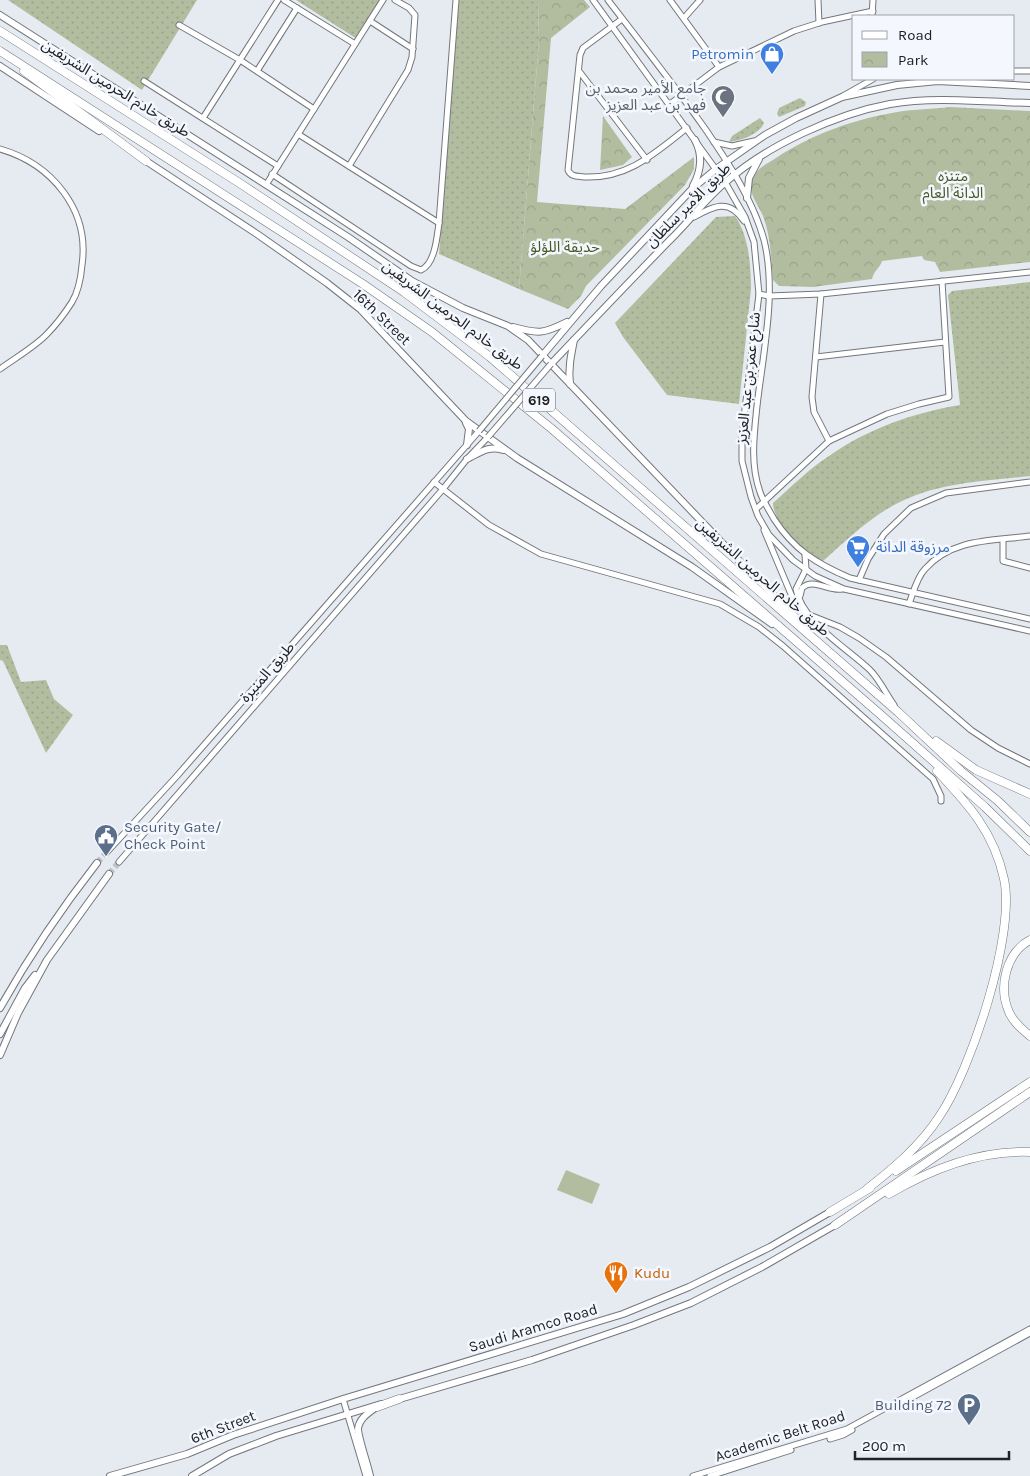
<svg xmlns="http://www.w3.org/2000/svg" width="1030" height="1476" font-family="Karla,'Noto Sans Arabic',sans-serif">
<defs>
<pattern id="grass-dots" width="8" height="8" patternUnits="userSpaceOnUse" patternTransform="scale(1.25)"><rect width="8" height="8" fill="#b2bda0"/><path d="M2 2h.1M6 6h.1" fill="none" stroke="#99a28a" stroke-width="1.8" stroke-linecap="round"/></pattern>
<pattern id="park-crowns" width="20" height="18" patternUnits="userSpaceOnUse" patternTransform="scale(1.25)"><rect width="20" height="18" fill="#b2bda0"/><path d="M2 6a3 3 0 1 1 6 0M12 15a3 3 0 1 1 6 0" fill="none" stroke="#99a28a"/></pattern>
</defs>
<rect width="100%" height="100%" fill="#e6ebf2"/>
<g fill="url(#grass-dots)">
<polygon points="8,0 197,0 142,90"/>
<polygon points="296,0 382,0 357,39"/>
<polygon points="459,0 538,0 539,40 519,289 439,254"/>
<polygon points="800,98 806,102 805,106 779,117 777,114 779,108"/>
<path d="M760,118L764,123C760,134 740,141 729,142L732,136Z"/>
<path d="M735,216C749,236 751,266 751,289L739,404L667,395L623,337L615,323L716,217Z"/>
<path d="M1030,282V476C987,481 942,482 902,501C872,515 848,539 823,561C806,555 772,521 773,503C791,487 809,469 829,456C869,428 913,413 960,405L948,295L952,291Z"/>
<polygon points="0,645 7,645 21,682 46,680 54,699 73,715 46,753 3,661 0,660"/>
</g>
<g fill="url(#park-crowns)">
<polygon points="538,0 584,0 590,7 551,38 537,202 625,209 694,157 694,169 685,185 586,286 581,296 568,309 519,289 539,40"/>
<path d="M950,107L1030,111V262L940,272L935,262L924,260L922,256L882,261C880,268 874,270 872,279L813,287L779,286L773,280C771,259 771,237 763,216C759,206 750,196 751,185C753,170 765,165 776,158C812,134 855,119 897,112C914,109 933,109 950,107Z"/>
<polygon points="603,116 632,157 623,165 600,170"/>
</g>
<polygon fill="#b2bda0" points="566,1170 600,1184 592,1204 557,1190"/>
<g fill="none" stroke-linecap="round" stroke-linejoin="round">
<g stroke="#bec3c9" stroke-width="6" stroke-dasharray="6 3" stroke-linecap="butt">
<polyline points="97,863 107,852"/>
<polyline points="109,874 119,862"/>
</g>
<g stroke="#72777d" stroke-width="7">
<g id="minor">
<polyline points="284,0 355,44"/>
<polyline points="593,0 725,182 745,217 754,242 759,294 745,409 742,440 742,461 751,497 758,516 769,535 793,560 815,576 844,589 1030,631"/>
<path d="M608,0C641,43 675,86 706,130C729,164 753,200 764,240C777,292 763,353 757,406C754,435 750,464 760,492C763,501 769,510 774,519C794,550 817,564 850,578L1030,619"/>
<polyline points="670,0 719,67"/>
<polyline points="818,0 819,23"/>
<polyline points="872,16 873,0"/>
<polyline points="684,18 700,0"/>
<path d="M622,19L583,48L580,55L568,170C571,177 577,176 584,177C628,179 655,153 687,128"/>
<polyline points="370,21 413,49"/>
<polyline points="179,25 240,60 314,109"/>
<polyline points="257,71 297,8"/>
<polyline points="579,71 647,160"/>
<polyline points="1014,71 1030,71"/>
<polyline points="144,81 278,166"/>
<polyline points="843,96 873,79"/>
<polyline points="670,104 719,67 794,31 822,22 873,11"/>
<polyline points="203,118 278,0"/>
<polyline points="298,134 439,223"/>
<polyline points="714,142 732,146 754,141"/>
<path d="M0,149C52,164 90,210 82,265C81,277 78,292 72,302C65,313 55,326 46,335C33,348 15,358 0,369"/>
<polyline points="349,166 408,70 412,57 415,15 409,8 395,0"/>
<path d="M272,174L411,266L421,270C435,264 437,237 439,223L456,0"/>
<polyline points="266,185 383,0"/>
<path d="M694,217C714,206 729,198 744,221"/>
<polyline points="759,294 769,296 821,294 1030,272"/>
<polyline points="821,294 812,397 814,412 829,441"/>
<polyline points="816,357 945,342"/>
<polyline points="434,482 489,525 541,554 720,604 759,627 783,646 933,779 941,796 941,801"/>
<polyline points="756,509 829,441 887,414 919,404 949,397 942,281"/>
<polyline points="764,530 796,606 802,612 840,627 859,638 886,657 971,730 998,748 1030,764"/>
<polyline points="1003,540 1003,561 1030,568"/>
<path d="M805,555L806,569L796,589C802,622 847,648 870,670C880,680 886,694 894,705"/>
<polyline points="859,580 868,559 884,534 911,508 946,493 1030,482"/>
<path d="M800,596L802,588C813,577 829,592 842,589"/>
<path d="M909,604C913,593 917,577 925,569C952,538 993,541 1030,536"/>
<polyline points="107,852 176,777 479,431"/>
<polyline points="119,862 443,489 467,459 488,437"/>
<polyline points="343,1399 366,1476"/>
<polyline points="902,1403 1030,1333"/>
<polyline points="830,1439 843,1435 852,1430"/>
<polyline points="693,1476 847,1429 1030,1329"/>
<polyline points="710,1476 791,1450"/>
</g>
</g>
<g stroke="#72777d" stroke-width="8">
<g id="major">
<polyline points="0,15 348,237 412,281 463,308 508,326 528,340 748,570 809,630"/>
<polyline points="0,66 99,131"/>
<polyline points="143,159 257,234 327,283 360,309 466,421 517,458 692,567 772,624"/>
<path d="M693,186C701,171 703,155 695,140"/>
<polyline points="747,198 749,178 759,159"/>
<path d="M513,327C539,334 543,334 567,322"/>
<polyline points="542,356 601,286 692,189 716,169 765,135 796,118 842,97 897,85 938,81 1030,86"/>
<path d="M551,364C590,323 629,282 669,241C689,222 705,199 727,181C768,145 836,114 890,104C937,96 983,102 1030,103"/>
<path d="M570,384C568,369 571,355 574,340"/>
<polyline points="466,423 469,429 467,445"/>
<path d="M467,459C479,453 489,445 503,450"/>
<path d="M0,1008C28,958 61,909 97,863"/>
<polyline points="0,1034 25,988 35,975"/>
<polyline points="0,1055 18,1013 47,960 109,874"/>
<polyline points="396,1400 532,1360 634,1325 691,1303 762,1267 835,1225"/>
<polyline points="110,1476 187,1454 233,1435 343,1399 623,1314 689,1287 770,1247 830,1212"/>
<polyline points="192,1476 229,1454 276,1436 381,1404"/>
<path d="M370,1476C368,1466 358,1437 358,1429C359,1419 368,1413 375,1408"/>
</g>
</g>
<g stroke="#72777d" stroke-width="9">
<g id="highway">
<polyline points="0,31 241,184 404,292 490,357 898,712 961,771 998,801 1030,832"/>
<polyline points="0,51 363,284 432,332 552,429 881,715 985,807 1030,851"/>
<polyline points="24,71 146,161"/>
<polyline points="936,741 976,770 1030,794"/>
<path d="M1030,940C1006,953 998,987 1009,1012C1013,1022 1022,1029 1030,1036"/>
<polyline points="896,1171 1030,1082"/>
<path d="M867,1189C894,1168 920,1146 939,1117C971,1070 1016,934 1004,879C994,832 968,804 937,771"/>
<path d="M889,1194C931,1169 980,1150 1030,1152"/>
<polyline points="830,1212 870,1188"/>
<polyline points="835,1225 1030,1092"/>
<polyline points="377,1407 399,1399"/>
</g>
</g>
<use href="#minor" stroke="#fff" stroke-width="5"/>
<use href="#major" stroke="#fff" stroke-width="6"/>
<use href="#highway" stroke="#fff" stroke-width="8"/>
<g stroke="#72777d" stroke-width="7" stroke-linecap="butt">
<g id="minor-bridge">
<polyline points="479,431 542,356"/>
<polyline points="488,437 551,364"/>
</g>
</g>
<use href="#minor-bridge" stroke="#fff" stroke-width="5"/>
</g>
<defs>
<g id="shop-pin" transform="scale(1.25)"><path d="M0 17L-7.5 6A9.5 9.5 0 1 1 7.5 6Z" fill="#3f7fe0" stroke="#f4f8fe"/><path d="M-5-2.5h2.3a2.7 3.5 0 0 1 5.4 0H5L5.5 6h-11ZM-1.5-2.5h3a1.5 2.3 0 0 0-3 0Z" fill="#fff"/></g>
<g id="mosque-pin" transform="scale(1.25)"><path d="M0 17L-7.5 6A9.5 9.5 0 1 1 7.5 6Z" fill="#6b7280" stroke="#f4f8fe"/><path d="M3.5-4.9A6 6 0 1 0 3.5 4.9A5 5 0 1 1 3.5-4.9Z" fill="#fff"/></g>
<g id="supermarket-pin" transform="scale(1.25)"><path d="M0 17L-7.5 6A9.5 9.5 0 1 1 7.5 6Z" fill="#3f7fe0" stroke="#f4f8fe"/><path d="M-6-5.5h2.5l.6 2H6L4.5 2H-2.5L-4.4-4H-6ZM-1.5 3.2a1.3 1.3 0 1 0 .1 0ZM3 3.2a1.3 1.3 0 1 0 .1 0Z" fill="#fff"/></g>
<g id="civic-pin" transform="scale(1.25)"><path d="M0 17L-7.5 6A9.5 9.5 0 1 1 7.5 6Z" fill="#5c6f8a" stroke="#f4f8fe"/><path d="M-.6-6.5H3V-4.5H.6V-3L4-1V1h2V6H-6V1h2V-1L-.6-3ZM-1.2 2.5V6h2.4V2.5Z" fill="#fff"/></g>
<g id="restaurant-pin" transform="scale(1.25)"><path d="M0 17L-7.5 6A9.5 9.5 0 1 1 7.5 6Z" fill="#e8710a" stroke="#f4f8fe"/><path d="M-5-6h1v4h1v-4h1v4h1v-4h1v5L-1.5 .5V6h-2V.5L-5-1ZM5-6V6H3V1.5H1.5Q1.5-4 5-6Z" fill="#fff"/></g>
<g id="parking-pin" transform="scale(1.25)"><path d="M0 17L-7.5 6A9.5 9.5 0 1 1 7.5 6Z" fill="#5c6f8a" stroke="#f4f8fe"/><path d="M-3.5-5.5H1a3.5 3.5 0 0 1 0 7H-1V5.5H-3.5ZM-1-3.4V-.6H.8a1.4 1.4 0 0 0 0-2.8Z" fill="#fff"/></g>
</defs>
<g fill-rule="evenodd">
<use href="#shop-pin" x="772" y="54"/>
<use href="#mosque-pin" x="723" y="97"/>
<use href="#supermarket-pin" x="858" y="547"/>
<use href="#civic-pin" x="106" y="836"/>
<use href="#restaurant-pin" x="616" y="1273"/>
<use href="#parking-pin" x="969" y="1405"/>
</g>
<g text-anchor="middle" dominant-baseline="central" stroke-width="5" stroke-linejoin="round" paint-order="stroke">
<rect fill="#f4f8fe" stroke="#606265" stroke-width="1" x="523" y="388.5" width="32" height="23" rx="4"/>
<g font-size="14" font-weight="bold" fill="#202224">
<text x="539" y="400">619</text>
</g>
<g font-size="15" fill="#366cbe" stroke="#f4f8fe" text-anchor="end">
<text x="754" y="54">Petromin</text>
<text x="876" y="547" text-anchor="start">مرزوقة الدانة</text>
</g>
<g font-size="15" fill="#202224" stroke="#f4f8fe">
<text transform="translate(116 88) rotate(32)">طريق خادم الحرمين الشريفين</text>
<text transform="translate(688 205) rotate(-45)">طريق الأمير سلطان</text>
<text transform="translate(453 315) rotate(37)">طريق خادم الحرمين الشريفين</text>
<text transform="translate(382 317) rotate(44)">16th Street</text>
<text transform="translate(748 378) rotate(-84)">شارع عمر بن عبد العزيز</text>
<text transform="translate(763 577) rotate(41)">طريق خادم الحرمين الشريفين</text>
<text transform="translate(267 672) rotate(-49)">طريق المنيرة</text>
<text transform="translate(533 1328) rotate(-17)">Saudi Aramco Road</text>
<text transform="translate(223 1427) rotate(-21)">6th Street</text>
<text transform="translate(780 1436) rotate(-18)">Academic Belt Road</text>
</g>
<g font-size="15" fill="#5b616d" stroke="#f4f8fe" text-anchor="end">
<text x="706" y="88">جامع الأمير محمد بن<tspan x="706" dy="17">فهد بن عبد العزيز</tspan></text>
</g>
<g font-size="15" fill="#4a5927" stroke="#f4f8fe">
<text x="953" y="176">متنزه<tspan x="953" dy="17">الدانة العام</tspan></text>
<text x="565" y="247">حديقة اللؤلؤ</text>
</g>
<g font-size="15" fill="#4e5e75" stroke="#f4f8fe" text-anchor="start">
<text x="124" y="827">Security Gate/<tspan x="124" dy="17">Check Point</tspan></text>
<text x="952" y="1405" text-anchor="end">Building 72</text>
</g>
<g font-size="15" fill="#c56008" stroke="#f4f8fe" text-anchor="start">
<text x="634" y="1273">Kudu</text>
</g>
</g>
<rect x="852" y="15" width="162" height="65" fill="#f4f8fe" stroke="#9fa2a7"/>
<rect x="862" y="31" width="25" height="8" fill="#ffffff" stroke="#9fa2a7"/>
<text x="898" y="40" font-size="15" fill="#202224">Road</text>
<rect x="862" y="52" width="25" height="15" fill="url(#park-crowns)" stroke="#9fa2a7"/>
<text x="898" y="65" font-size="15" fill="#202224">Park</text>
<path d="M855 1451v8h154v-8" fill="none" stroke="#202224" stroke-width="2.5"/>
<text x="862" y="1451" font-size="15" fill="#202224" stroke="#f4f8fe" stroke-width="4" paint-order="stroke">200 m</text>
</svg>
